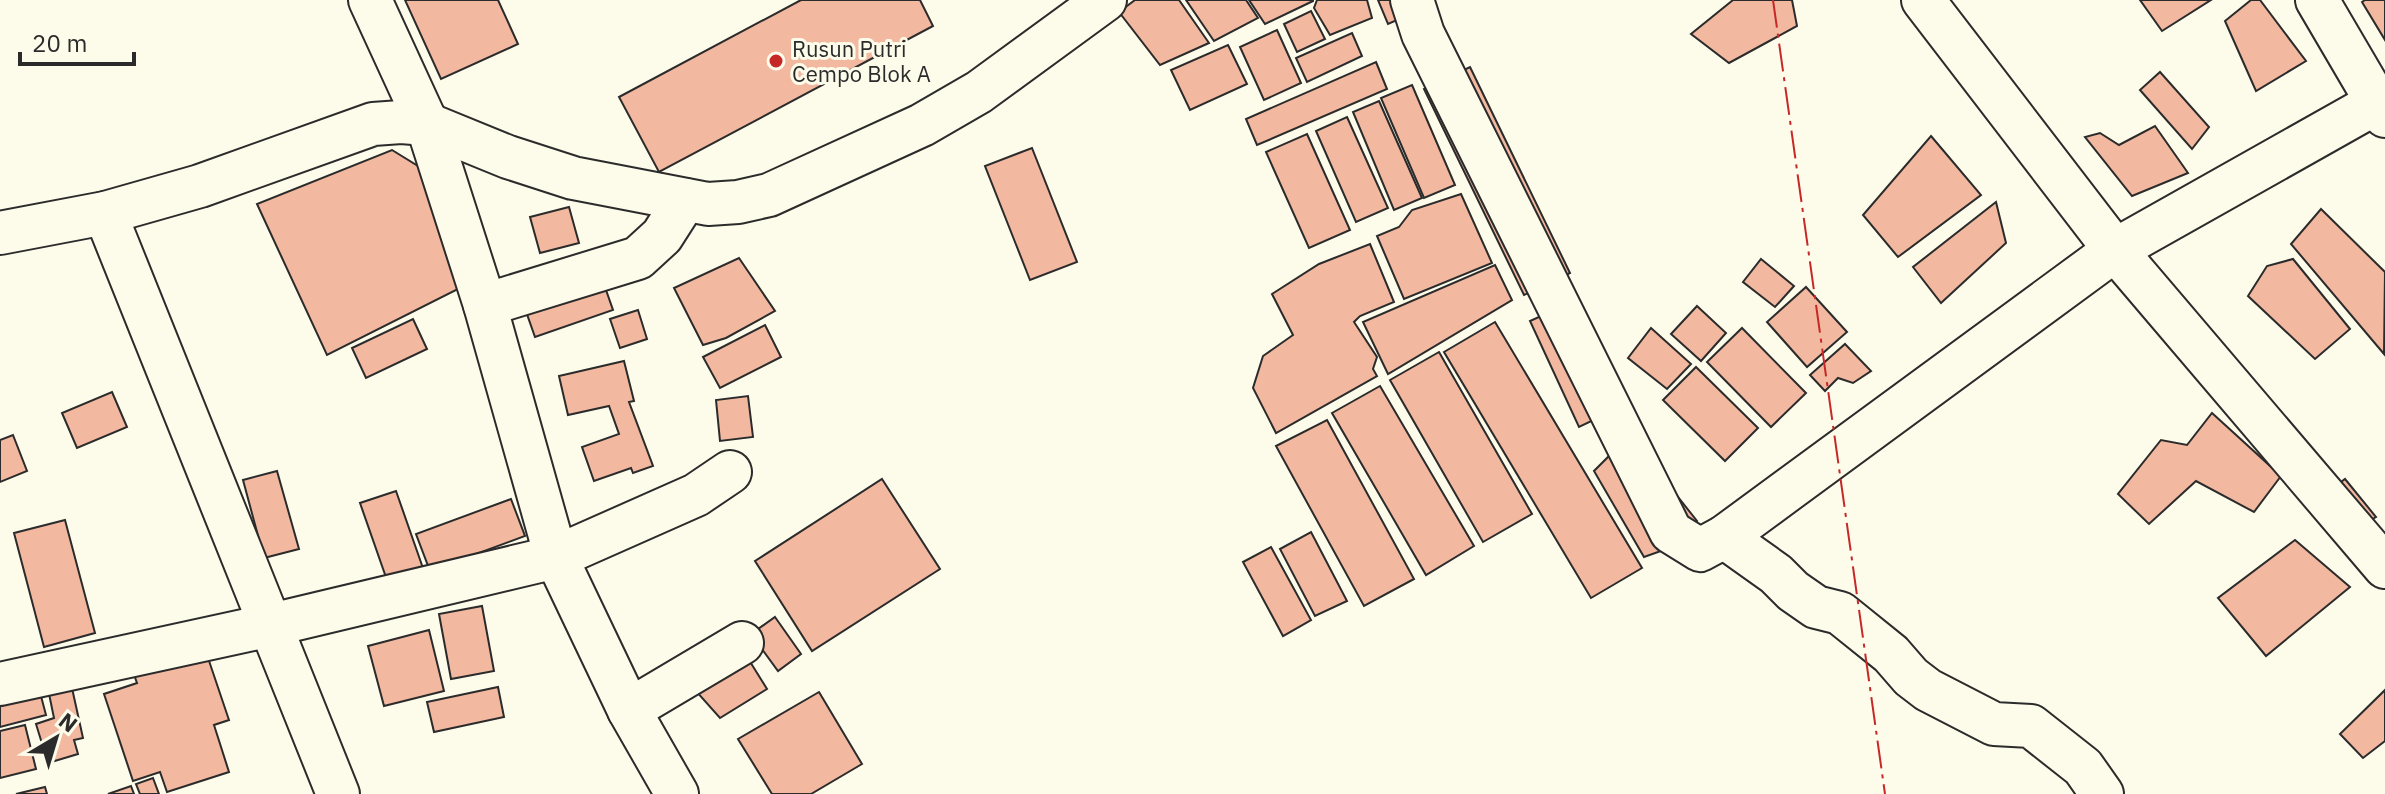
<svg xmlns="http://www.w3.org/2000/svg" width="2385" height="794" font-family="'IBM Plex Sans',sans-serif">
<rect width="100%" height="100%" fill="#fdfbea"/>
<g fill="#f2b8a0" stroke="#2b2b2b" stroke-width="2">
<polygon points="405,0 498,0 518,44 441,79"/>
<polygon points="801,0 920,0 933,26 659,172 619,97"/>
<polygon points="1135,0 1179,0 1209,43 1160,65 1119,12"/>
<polygon points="1186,0 1246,0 1258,18 1214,41"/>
<polygon points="1249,0 1313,0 1313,1 1265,24"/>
<polygon points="1317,0 1367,0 1372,18 1330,35 1314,8"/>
<polygon points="1378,0 1413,0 1418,11 1388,24"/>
<polygon points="1733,0 1792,0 1797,26 1729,63 1691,34"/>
<polygon points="2140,0 2211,0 2162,31"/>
<polygon points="2251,0 2260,0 2306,61 2256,91 2225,21"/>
<polygon points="2365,0 2385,0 2385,40 2362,2"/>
<polygon points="1311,11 1325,39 1297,52 1284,24"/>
<polygon points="1277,30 1301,83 1264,100 1240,47"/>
<polygon points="1352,33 1362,56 1307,82 1296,58"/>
<polygon points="1228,45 1247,84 1190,110 1171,70"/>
<polygon points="1376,62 1387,89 1257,145 1246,119"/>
<polygon points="1470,67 1570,273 1524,295 1424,89"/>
<polygon points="2160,72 2209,127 2192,149 2140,90"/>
<polygon points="1412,85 1455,185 1424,198 1381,98"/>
<polygon points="1379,101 1422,198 1394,210 1353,112"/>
<polygon points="1347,117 1388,208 1356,222 1316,131"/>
<polygon points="2155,126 2188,173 2132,196 2085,137 2100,133 2119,145"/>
<polygon points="1307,134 1350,230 1309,248 1266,152"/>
<polygon points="1931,136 1981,195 1898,257 1863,215"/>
<polygon points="1032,148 1077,262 1030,280 985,166"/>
<polygon points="392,150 439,179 466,285 327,355 257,204"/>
<polygon points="1461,194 1492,263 1404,299 1377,236 1399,227 1412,210"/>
<polygon points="1996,202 2006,243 1941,303 1913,267"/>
<polygon points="569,207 579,243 540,253 530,217"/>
<polygon points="2321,209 2385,272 2384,354 2291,244"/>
<polygon points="1370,244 1394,302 1360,316 1354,322 1377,357 1373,369 1377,376 1276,433 1253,388 1263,356 1293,335 1272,294 1319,264"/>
<polygon points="739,258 775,311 726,338 703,345 674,288"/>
<polygon points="1761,259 1794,286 1775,307 1743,282"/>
<polygon points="2293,259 2350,329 2315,359 2248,296 2267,266"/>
<polygon points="1495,265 1512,300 1388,374 1363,322"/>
<polygon points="600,273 613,310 535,337 522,300"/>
<polygon points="1806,287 1847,332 1807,367 1767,322"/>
<polygon points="1574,301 1623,406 1579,427 1530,321"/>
<polygon points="1697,306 1726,333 1701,361 1671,334"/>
<polygon points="638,310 647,339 620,348 610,319"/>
<polygon points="413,319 427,349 366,378 352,348"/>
<polygon points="1495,322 1642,568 1591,598 1444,352"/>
<polygon points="765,325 781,357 720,388 703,357"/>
<polygon points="1651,328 1691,364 1667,389 1628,358"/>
<polygon points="1742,328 1806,393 1771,427 1707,362"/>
<polygon points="1845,344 1871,371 1853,383 1838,378 1825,391 1810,375"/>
<polygon points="1439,352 1532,514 1483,542 1390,380"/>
<polygon points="624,361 634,401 629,402 653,466 633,473 631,468 594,481 582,447 619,434 609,406 568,415 559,376"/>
<polygon points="1696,367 1758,428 1725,461 1663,400"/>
<polygon points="1380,386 1474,546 1426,575 1332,413"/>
<polygon points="112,392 127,427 77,448 62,413"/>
<polygon points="748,396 753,437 720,441 716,400"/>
<polygon points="2212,413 2281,476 2254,512 2196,481 2149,524 2118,494 2161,440 2187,445"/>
<polygon points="1327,420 1414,579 1364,606 1276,446"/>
<polygon points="13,435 27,471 0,482 0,440"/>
<polygon points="1637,445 1697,521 1678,545 1644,557 1594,471 1615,450"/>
<polygon points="277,471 299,549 264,558 243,480"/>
<polygon points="882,479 940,569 812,651 755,561"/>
<polygon points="2345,479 2376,517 2364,524 2328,492"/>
<polygon points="396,491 424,571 388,583 360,503"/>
<polygon points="511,499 525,536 430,571 416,534"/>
<polygon points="65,520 95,633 44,647 14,533"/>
<polygon points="1311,532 1347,601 1315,616 1280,549"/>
<polygon points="2295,540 2350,587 2266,656 2218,598"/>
<polygon points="1271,547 1311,620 1283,636 1243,562"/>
<polygon points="482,606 494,671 451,679 439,614"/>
<polygon points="775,617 801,654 778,671 751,634"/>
<polygon points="429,630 444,691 384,706 368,646"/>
<polygon points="204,646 229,720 214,725 229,772 167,792 160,772 133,781 104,694 137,683 132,669"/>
<polygon points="744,652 767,689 720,718 695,690"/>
<polygon points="70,679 83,738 74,740 78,754 48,763 36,724 54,718 47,684"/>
<polygon points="37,681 46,715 0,727 0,691"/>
<polygon points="498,687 504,717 434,732 427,702"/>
<polygon points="2385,690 2385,741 2363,758 2340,734"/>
<polygon points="819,692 862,764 811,794 772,794 738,739"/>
<polygon points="25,725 36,769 0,778 0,731"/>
<polygon points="153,778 159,794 140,794 136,784"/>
<polygon points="131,786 134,794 108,794"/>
<polygon points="45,787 47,794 16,794"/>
</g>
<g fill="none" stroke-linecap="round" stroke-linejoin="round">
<g stroke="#2b2b2b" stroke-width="46">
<g id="minor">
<polyline points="370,0 427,124 485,305 556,557 629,710 677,794"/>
<polyline points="1412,0 1423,34 1671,532 1700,550 1724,537 2115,250 2385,98"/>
<polyline points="1923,0 2115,250 2385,567"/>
<polyline points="2317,0 2385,116"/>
<polyline points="105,213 338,794"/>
<polyline points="0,233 105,213 200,186 373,124 401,122 427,124 508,157 573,178 708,204 738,202 769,195 922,125 979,92 1105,0"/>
<polyline points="485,305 638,258 662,236 685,200"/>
<polyline points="1724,537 1776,574 1793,591 1816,607 1840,613 1850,621 1891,654 1911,677 1928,690 1994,724 2031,726 2083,767 2102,794"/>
<polyline points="0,684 271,625 556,557 696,495 730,472"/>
<polyline points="629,710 742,643"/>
</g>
</g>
<use href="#minor" stroke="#fdfbea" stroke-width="42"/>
<polyline stroke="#c62828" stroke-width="2" stroke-dasharray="28 6 4 6" stroke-linecap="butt" points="1773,0 1885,794"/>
</g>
<circle fill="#c62828" stroke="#fdfbea" stroke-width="3" cx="776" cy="61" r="8"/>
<g text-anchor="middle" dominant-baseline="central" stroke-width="6" stroke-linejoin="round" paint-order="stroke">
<g font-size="22" fill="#2b2b2b" stroke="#fdfbea" text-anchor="start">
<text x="792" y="48">Rusun Putri<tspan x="792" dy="25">Cempo Blok A</tspan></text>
</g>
</g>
<g transform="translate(56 738) rotate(38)" stroke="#fdfbea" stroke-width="6" paint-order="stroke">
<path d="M0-6L14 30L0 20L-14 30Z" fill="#2b2b2b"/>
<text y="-12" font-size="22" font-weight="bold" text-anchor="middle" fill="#2b2b2b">N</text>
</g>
<path d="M20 52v12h114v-12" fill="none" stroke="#2b2b2b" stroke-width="4"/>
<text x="32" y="52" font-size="24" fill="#2b2b2b" stroke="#fdfbea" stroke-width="6" paint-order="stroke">20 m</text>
</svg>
